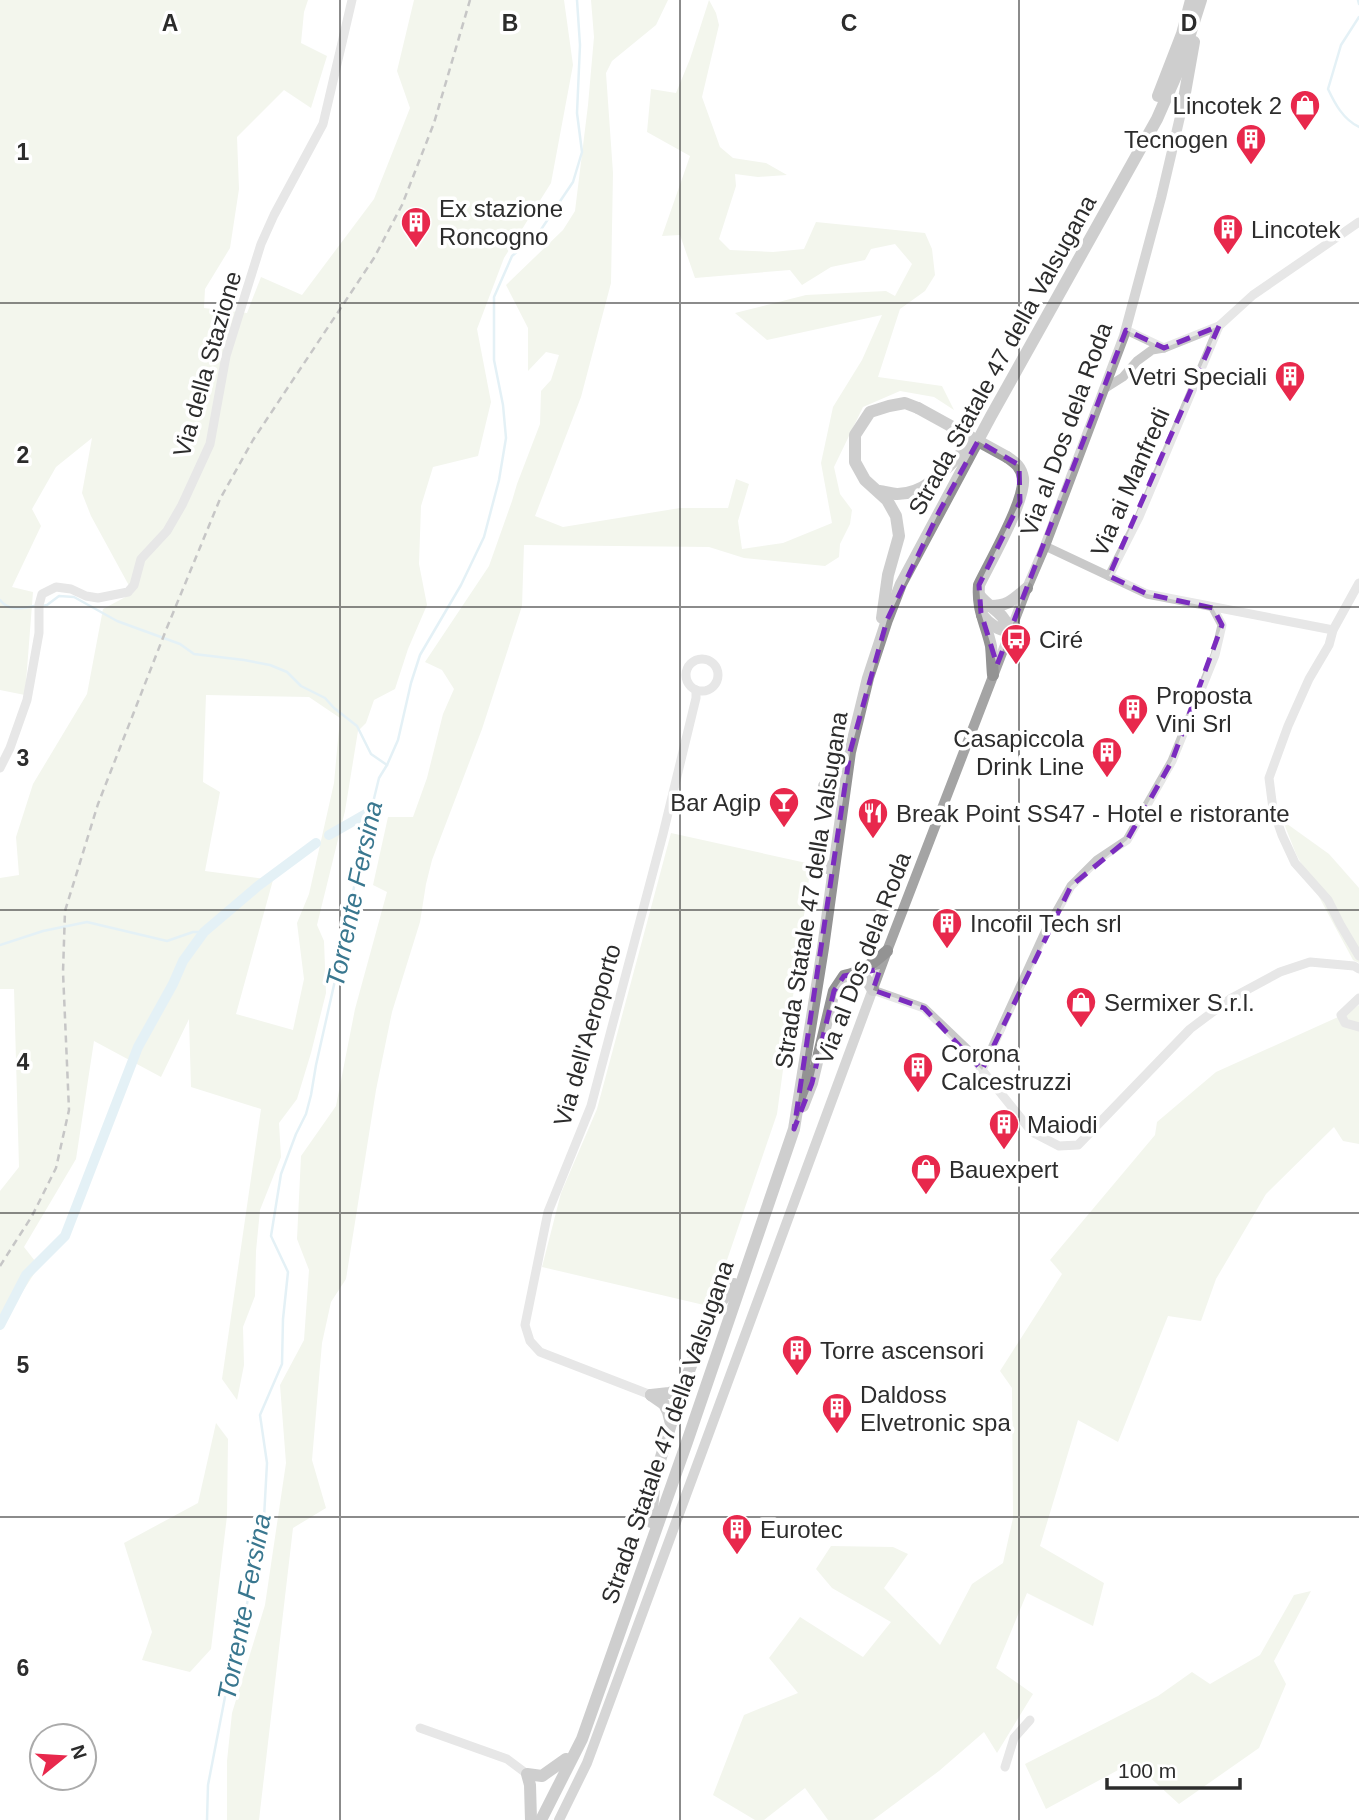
<svg xmlns="http://www.w3.org/2000/svg" width="1359" height="1820" font-family="Helvetica,sans-serif">
<rect width="100%" height="100%" fill="#fff"/>
<g fill="#e4ead8" fill-rule="evenodd">
<path d="M0,0H308L304,12L301,43L327,56L311,108L284,90L237,137L239,189L230,248L205,289L204,308L247,313L261,277L302,295L374,199L410,108L397,71L414,0H564L573,65L551,183L504,258L477,329L491,402L478,456L433,467L421,506L419,564L427,605L408,649L395,689L374,700L366,723L358,731L345,811L317,925L324,941L326,993L311,1053L297,1099L279,1123L281,1157L260,1210L256,1251L255,1296L243,1327L244,1365L237,1400L222,1379L261,1109L191,1087L189,1019L161,1077L94,1041L76,1159L24,1247L39,1266L0,1327V1191L19,1167L14,989H0V878L19,875L16,837L33,784L87,694L103,609L133,593L91,516L82,493L92,438L56,467L32,509L41,526L12,587L33,592L25,695L0,690ZM206,695L309,697L340,718L334,783L309,894L297,923L304,979L293,1030L236,1014L273,880L205,871L220,792L203,782Z"/>
<polygon points="591,0 668,0 656,25 612,61 606,73 613,173 611,283 581,397 535,516 563,527 680,508 728,508 736,479 749,484 738,521 742,549 783,543 832,523 821,463 833,407 862,360 882,315 767,340 735,313 806,295 886,291 895,296 912,264 895,244 871,249 865,260 831,267 802,285 790,270 695,278 680,235 662,236 690,156 647,132 651,89 676,93 690,59 709,0 716,13 719,25 702,97 720,147 733,158 766,163 787,175 758,177 735,174 736,186 719,239 730,250 773,252 804,249 816,222 925,233 932,249 935,275 925,291 900,309 878,377 942,386 954,410 934,397 900,391 863,407 834,467 840,494 852,510 850,524 840,544 839,557 825,566 744,558 709,547 524,545 522,606 482,729 432,860 426,884 420,922 392,1012 376,1090 346,1279 331,1302 322,1343 312,1460 326,1508 293,1528 259,1820 227,1820 227,1761 232,1713 265,1605 286,1463 280,1385 304,1340 309,1270 297,1239 301,1156 336,1106 355,1009 387,892 373,885 388,817 413,817 427,778 443,714 454,689 442,670 425,662 489,566 512,501 517,484 540,424 541,391 551,380 559,355 546,352 528,371 528,328 506,285 563,230 575,211 588,105 594,37"/>
<polygon points="1283,821 1329,854 1359,888 1359,963 1353,960 1296,854"/>
<polygon points="671,833 811,864 777,1114 727,1260 704,1305 542,1267 561,1193 597,1109"/>
<polygon points="1359,1005 1359,1144 1343,1141 1334,1127 1266,1194 1216,1279 1201,1321 1168,1316 1118,1442 1078,1420 1040,1546 1104,1583 1093,1626 1027,1593 996,1668 1033,1694 997,1753 984,1732 939,1771 873,1820 828,1820 805,1788 764,1820 755,1820 713,1795 744,1715 798,1693 769,1658 800,1617 863,1657 891,1622 832,1588 816,1569 831,1546 893,1547 908,1554 884,1588 940,1645 972,1584 1003,1563 1013,1518 1012,1388 1000,1371 1062,1274 1050,1260 1155,1135 1157,1122 1216,1072 1347,1013"/>
<polygon points="216,1423 228,1439 227,1516 211,1649 190,1672 142,1660 152,1632 124,1543 198,1503"/>
<polygon points="1311,1591 1274,1661 1286,1684 1259,1748 1179,1804 1133,1762 1046,1809 1025,1764 1158,1696 1192,1672 1210,1684 1260,1655 1294,1595"/>
</g>
<g fill="none" stroke-linecap="round" stroke-linejoin="round">
<g stroke="#c4e0eb" stroke-width="2.5">
<polyline points="1358,0 1359,4"/>
<path d="M1359,17L1341,45L1328,89C1335,104 1343,119 1359,127"/>
<path d="M0,600C9,612 22,608 35,606"/>
<polyline points="42,606 47,605 59,596 74,597 117,621 180,644 194,654 244,660 270,665 287,672 301,686 325,698 334,708 357,726 371,754 387,765"/>
<polyline points="0,945 43,931 87,922 167,941 193,932 204,932"/>
<polyline points="207,1820 208,1785 225,1697 263,1536 267,1463 260,1415 282,1364 283,1319 288,1272 271,1236 281,1174 296,1134 306,1114 311,1095 316,1065 345,936 359,860 379,778 387,765 398,740 411,683 420,655 461,585 484,537 499,480 506,438 503,405 494,360 494,297 512,256 538,234 573,182 582,152 577,113 580,45 577,0"/>
</g>
<g stroke="#c4e0eb" stroke-width="10">
<polyline points="329,835 371,811"/>
<polyline points="0,1325 26,1275 65,1236 138,1047 173,984 183,961 204,932 258,886 316,843"/>
</g>
<g stroke="#c9c9c9" stroke-width="9">
<polyline points="1126,330 1164,348"/>
<polyline points="1104,389 1123,377 1137,361 1152,350 1164,348 1219,326"/>
<polyline points="1045,546 1147,594 1333,630"/>
<polyline points="1109,576 1139,517 1219,326 1253,295 1359,222"/>
<polyline points="1359,583 1333,630 1329,645 1309,679 1288,726 1269,778 1273,809 1282,835 1295,863 1328,900 1340,924 1359,956"/>
<circle cx="702" cy="675" r="16"/>
<polyline points="0,768 10,748 27,700 39,633 39,605 42,594 56,587 71,589 86,596 98,598 128,592 134,585 141,559 167,531 182,505 210,444 226,356 261,244 274,215 323,124 352,0"/>
<polyline points="873,990 924,1008 968,1050 982,1070 1032,1132 1059,1146 1078,1145 1190,1029 1230,999 1280,972 1310,962 1354,966 1359,969"/>
<polyline points="1359,998 1341,1015 1345,1023 1359,1027"/>
<polyline points="982,1070 1045,932 1071,886 1097,860 1127,840 1172,761 1215,655 1222,625 1213,608"/>
<polyline points="651,1395 540,1352 530,1341 525,1325 548,1212 591,1106 663,834 696,698 696,690"/>
<polyline points="420,1728 507,1759 527,1774"/>
<polyline points="1005,1767 1014,1738 1030,1720"/>
</g>
<polyline stroke="#a4a4a4" stroke-width="10" points="559,1820 587,1763 887,951 1027,588 1045,546 1124,336 1161,198 1183,104"/>
<g stroke="#939393" stroke-width="12">
<polyline points="1158,96 1182,34 1191,0"/>
<polyline points="1183,104 1194,42"/>
<path d="M879,491C884,492 891,493 896,494C926,495 948,467 967,447"/>
<path d="M979,595C992,611 1003,610 1010,632C997,629 990,625 982,615"/>
<path d="M988,606C1007,607 1013,600 1027,588"/>
<polyline points="882,618 888,575 899,536 896,516 887,500 865,480 855,462 855,435 870,412 889,406 905,403 918,408"/>
<path d="M993,675C992,665 992,655 991,646C986,623 977,611 979,585C990,562 1026,500 1023,478C1021,467 1016,463 1007,457"/>
<polyline points="824,786 841,767"/>
<polyline points="816,851 826,868"/>
<polyline points="856,974 866,979 873,990"/>
<path d="M803,1106L812,1083L834,991L844,976C862,973 873,963 887,951"/>
<polyline points="651,1395 669,1393 677,1390 685,1382 708,1320 734,1284"/>
<polyline points="651,1395 664,1404 668,1412 671,1424 655,1477 651,1522"/>
<polyline points="531,1820 530,1785 527,1774 542,1776 566,1759"/>
<polyline points="541,1820 582,1739 687,1442 794,1129 823,948 850,752 868,678 887,620 901,584 991,416 1157,119 1179,69 1201,0"/>
</g>
<polyline stroke="#818181" stroke-width="2.5" stroke-dasharray="7 5" stroke-linecap="butt" points="0,1266 32,1216 56,1168 69,1110 63,972 65,911 98,804 166,630 220,499 253,440 374,258 402,205 434,123 470,0"/>
<polyline stroke="#939393" stroke-width="12" points="918,408 1007,457"/>
</g>
<path d="M0 0H1359V1820H0ZM1219,326L1109,576L1147,594L1213,608L1222,625L1172,761L1127,840L1071,886L982,1070L924,1008L873,990L880,969L844,976L834,991L812,1083L794,1129L850,752L887,620L939,512L978,441L1019,465L1020,502L979,585L981,613L997,665L1126,330L1164,348Z" fill="#fff" fill-opacity=".55" fill-rule="evenodd"/>
<path fill="none" stroke="#7b2cbf" stroke-width="5" stroke-dasharray="14 9" stroke-linejoin="round" d="M1219,326L1109,576L1147,594L1213,608L1222,625L1172,761L1127,840L1071,886L982,1070L924,1008L873,990L880,969L844,976L834,991L812,1083L794,1129L850,752L887,620L939,512L978,441L1019,465L1020,502L979,585L981,613L997,665L1126,330L1164,348Z"/>
<path fill="none" stroke="#2c2c2c" stroke-width="2" stroke-opacity="0.55" d="M340,0V1820M680,0V1820M1019,0V1820M0,303H1359M0,607H1359M0,910H1359M0,1213H1359M0,1517H1359"/>
<defs>
<g id="shop-pin" transform="scale(1.575)"><path d="M0 17L-7.5 6A9.5 9.5 0 1 1 7.5 6Z" fill="#e8284c" stroke="#fff"/><path d="M-5-2.5h2.3a2.7 3.5 0 0 1 5.4 0H5L5.5 6h-11ZM-1.5-2.5h3a1.5 2.3 0 0 0-3 0Z" fill="#fff"/></g>
<g id="building-pin" transform="scale(1.575)"><path d="M0 17L-7.5 6A9.5 9.5 0 1 1 7.5 6Z" fill="#e8284c" stroke="#fff"/><path d="M-4-6H4V6H1V3H-1V6H-4ZM-2.5-4.3h1.7v1.8h-1.7ZM.8-4.3h1.7v1.8H.8ZM-2.5-1h1.7V.8h-1.7ZM.8-1h1.7V.8H.8Z" fill="#fff"/></g>
<g id="bus-pin" transform="scale(1.575)"><path d="M0 17L-7.5 6A9.5 9.5 0 1 1 7.5 6Z" fill="#e8284c" stroke="#fff"/><path d="M-5-6H5V4H4V6H2V4H-2V6H-4V4H-5ZM-3.5-4V0h7V-4ZM-3.5 1.2v1.5H-2V1.2ZM2 1.2v1.5H3.5V1.2Z" fill="#fff"/></g>
<g id="bar-pin" transform="scale(1.575)"><path d="M0 17L-7.5 6A9.5 9.5 0 1 1 7.5 6Z" fill="#e8284c" stroke="#fff"/><path d="M-6-5H6L.8 .8V4.5H3.5V6h-7V4.5H-.8V.8Z" fill="#fff"/></g>
<g id="restaurant-pin" transform="scale(1.575)"><path d="M0 17L-7.5 6A9.5 9.5 0 1 1 7.5 6Z" fill="#e8284c" stroke="#fff"/><path d="M-5-6h1v4h1v-4h1v4h1v-4h1v5L-1.5 .5V6h-2V.5L-5-1ZM5-6V6H3V1.5H1.5Q1.5-4 5-6Z" fill="#fff"/></g>
</defs>
<g fill-rule="evenodd">
<use href="#shop-pin" x="1305" y="105"/>
<use href="#building-pin" x="1251" y="139"/>
<use href="#building-pin" x="416" y="222"/>
<use href="#building-pin" x="1228" y="229"/>
<use href="#building-pin" x="1290" y="376"/>
<use href="#bus-pin" x="1016" y="639"/>
<use href="#building-pin" x="1133" y="709"/>
<use href="#building-pin" x="1107" y="752"/>
<use href="#bar-pin" x="784" y="802"/>
<use href="#restaurant-pin" x="873" y="813"/>
<use href="#building-pin" x="947" y="923"/>
<use href="#shop-pin" x="1081" y="1002"/>
<use href="#building-pin" x="918" y="1067"/>
<use href="#building-pin" x="1004" y="1124"/>
<use href="#shop-pin" x="926" y="1169"/>
<use href="#building-pin" x="797" y="1350"/>
<use href="#building-pin" x="837" y="1408"/>
<use href="#building-pin" x="737" y="1529"/>
</g>
<g text-anchor="middle" dominant-baseline="central" stroke-width="7" stroke-linejoin="round" paint-order="stroke">
<g font-size="24" fill="#2c2c2c" stroke="#fff" text-anchor="start">
<text x="1282" y="105" text-anchor="end">Lincotek 2</text>
<text x="1228" y="139" text-anchor="end">Tecnogen</text>
<text x="439" y="208">Ex stazione<tspan x="439" dy="28">Roncogno</tspan></text>
<text x="1251" y="229">Lincotek</text>
<text x="1267" y="376" text-anchor="end">Vetri Speciali</text>
<text x="1039" y="639">Ciré</text>
<text x="1156" y="695">Proposta<tspan x="1156" dy="28">Vini Srl</tspan></text>
<text x="1084" y="738" text-anchor="end">Casapiccola<tspan x="1084" dy="28">Drink Line</tspan></text>
<text x="761" y="802" text-anchor="end">Bar Agip</text>
<text x="896" y="813">Break Point SS47 - Hotel e ristorante</text>
<text x="970" y="923">Incofil Tech srl</text>
<text x="1104" y="1002">Sermixer S.r.l.</text>
<text x="941" y="1053">Corona<tspan x="941" dy="28">Calcestruzzi</tspan></text>
<text x="1027" y="1124">Maiodi</text>
<text x="949" y="1169">Bauexpert</text>
<text x="820" y="1350">Torre ascensori</text>
<text x="860" y="1394">Daldoss<tspan x="860" dy="28">Elvetronic spa</tspan></text>
<text x="760" y="1529">Eurotec</text>
</g>
<g font-size="24" fill="#2c2c2c" stroke="#fff">
<text transform="translate(1002 355) rotate(-61)">Strada Statale 47 della Valsugana</text>
<text transform="translate(207 364) rotate(-74)">Via della Stazione</text>
<text transform="translate(1066 429) rotate(-70)">Via al Dos dela Roda</text>
<text transform="translate(1130 482) rotate(-66)">Via ai Manfredi</text>
<text transform="translate(811 890) rotate(-81)">Strada Statale 47 della Valsugana</text>
<text transform="translate(863 958) rotate(-69)">Via al Dos dela Roda</text>
<text transform="translate(587 1035) rotate(-74)">Via dell'Aeroporto</text>
<text transform="translate(667 1432) rotate(-71)">Strada Statale 47 della Valsugana</text>
</g>
<g font-size="26" font-style="italic" fill="#39778f" stroke="#fff">
<text transform="translate(354 894) rotate(-78)">Torrente Fersina</text>
<text transform="translate(244 1607) rotate(-79)">Torrente Fersina</text>
</g>
</g>
<g font-size="23" text-anchor="middle" font-weight="bold" fill="#2c2c2c" stroke="#fff" stroke-width="7" stroke-linejoin="round" paint-order="stroke">
<text x="170" y="31">A</text>
<text x="510" y="31">B</text>
<text x="849" y="31">C</text>
<text x="1189" y="31">D</text>
<text x="23" y="160">1</text>
<text x="23" y="463">2</text>
<text x="23" y="766">3</text>
<text x="23" y="1070">4</text>
<text x="23" y="1373">5</text>
<text x="23" y="1676">6</text>
</g>
<g transform="translate(63 1757) rotate(72)"><circle r="33" fill="#ffffff" stroke="#ababab" stroke-width="2"/>
<path d="M0-5L12 26L0 18L-12 26Z" fill="#e8284c"/>
<text y="-10" font-size="19" font-weight="bold" text-anchor="middle" fill="#2c2c2c">N</text>
</g>
<path d="M1107 1778v10h133v-10" fill="none" stroke="#2c2c2c" stroke-width="3.5"/>
<text x="1118" y="1778" font-size="21" fill="#2c2c2c" stroke="#ffffff" stroke-width="5" paint-order="stroke">100 m</text>
</svg>
